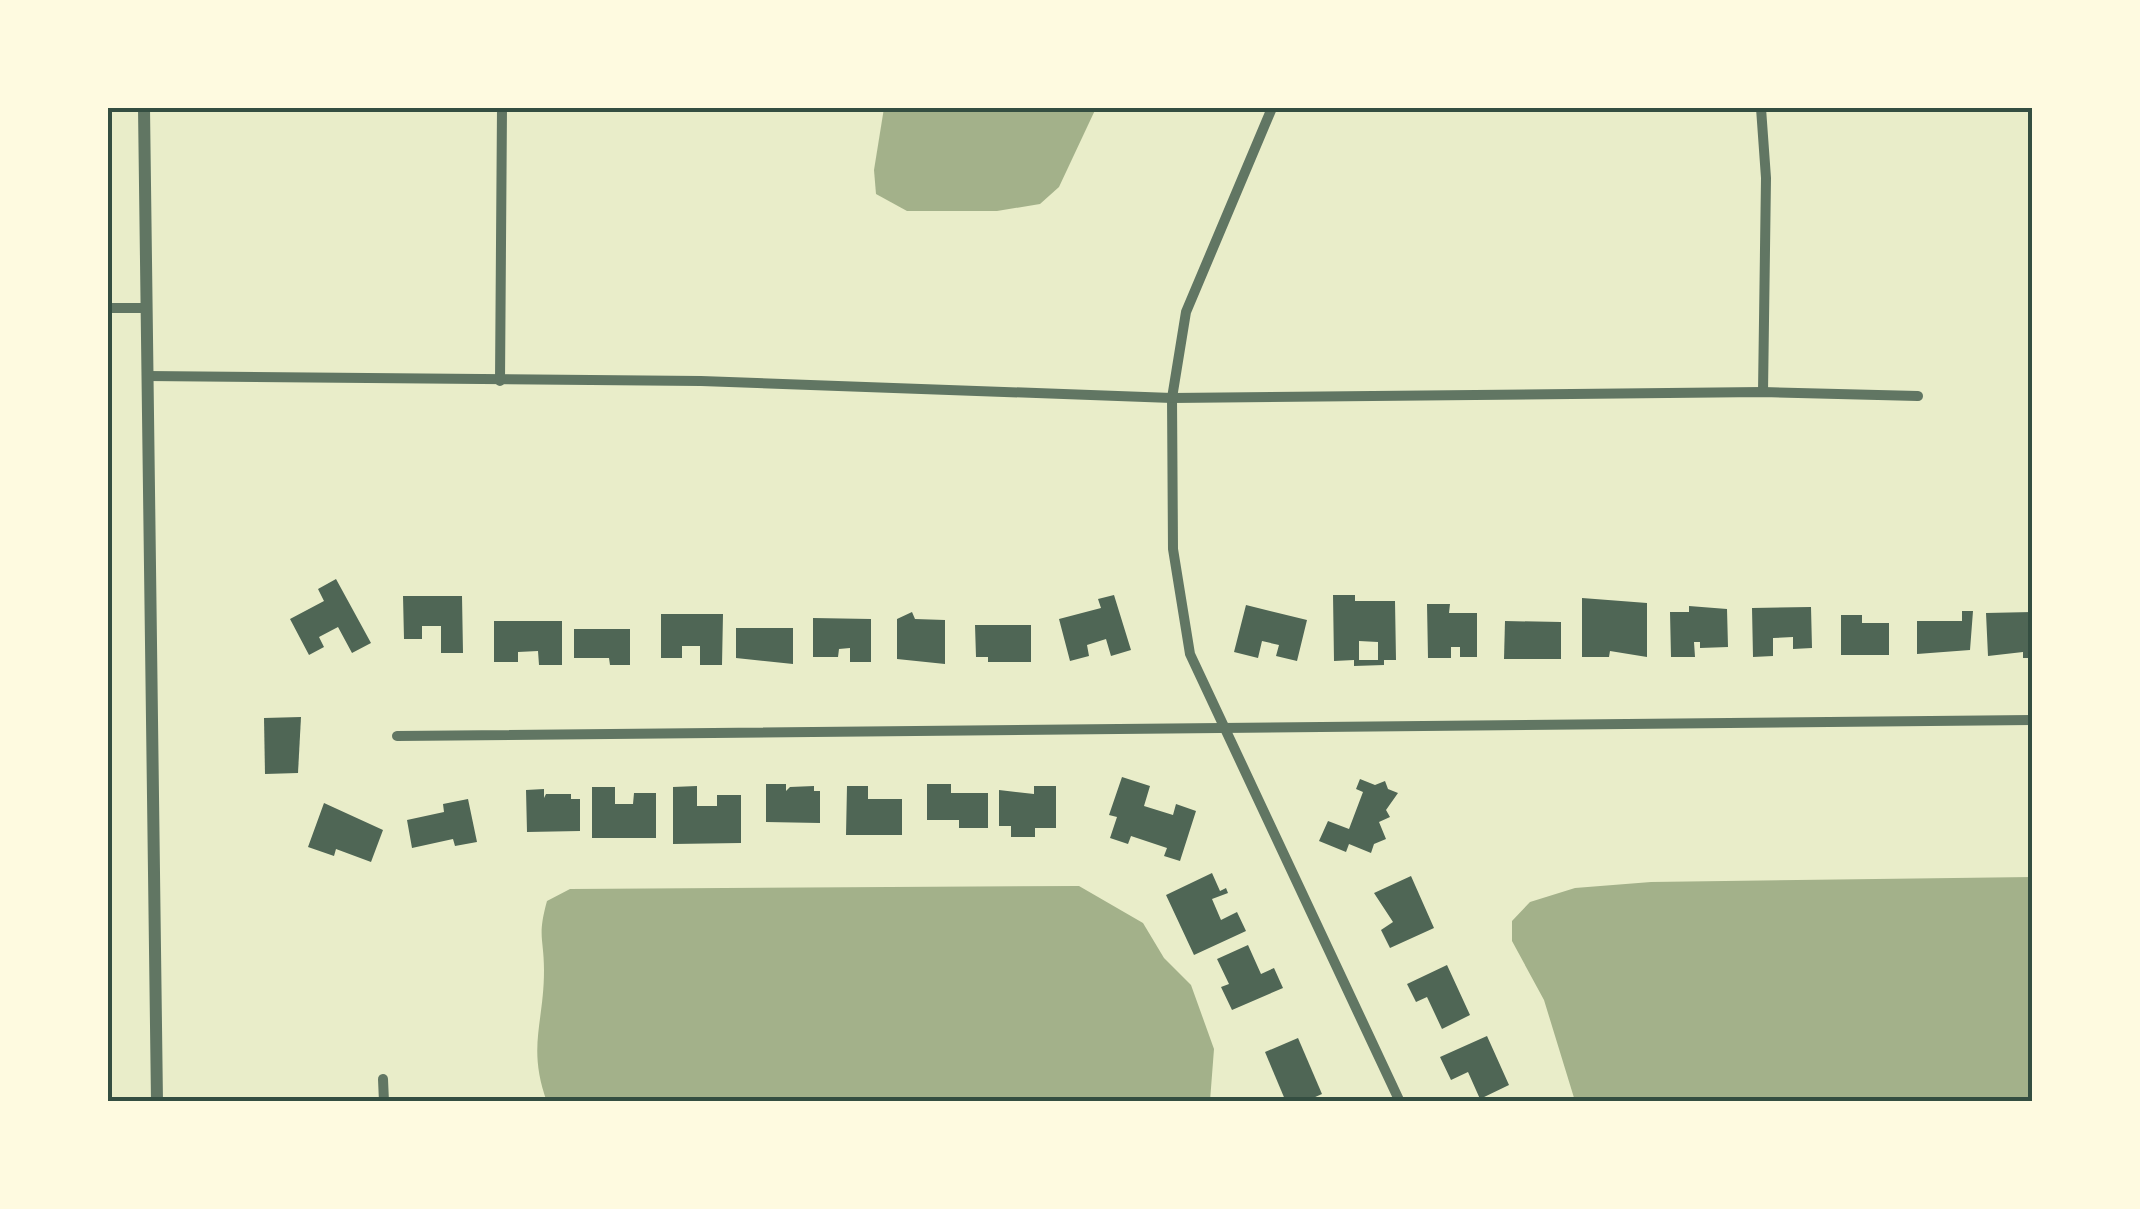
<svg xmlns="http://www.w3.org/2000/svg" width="2140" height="1209" font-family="Rubik,sans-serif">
<rect width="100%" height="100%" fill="#e9edc9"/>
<g fill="#a3b18a">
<polygon points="884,108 1096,108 1059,187 1040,204 997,211 907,211 876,194 874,170"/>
<polygon points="2032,877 2032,1101 1575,1101 1544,1000 1512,941 1512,921 1530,902 1575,888 1651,882"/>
<path d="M1079,886L1143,923L1164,958L1191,985L1214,1049L1210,1101L547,1102C527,1047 544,1024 544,970C544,938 537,937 547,901L570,889Z"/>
</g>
<g fill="#4f6655" fill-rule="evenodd">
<polygon points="336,579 371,643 352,653 338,627 319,637 324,647 309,655 290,619 324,601 318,589"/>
<polygon points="1114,595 1131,650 1111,656 1106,639 1087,645 1089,656 1070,661 1059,619 1101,608 1098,599"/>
<path d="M1333,595H1355V601H1395L1396,660H1384V665L1354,666V660L1334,661ZM1359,641L1378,642V660H1359Z"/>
<polygon points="403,596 462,596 463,653 441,653 441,626 422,626 422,639 404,639"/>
<polygon points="1582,598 1647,603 1647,657 1610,651 1609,657 1582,657"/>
<polygon points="1427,604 1450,604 1449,613 1477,613 1477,657 1460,657 1460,647 1451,647 1451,658 1428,658"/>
<polygon points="1246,605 1307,620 1297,661 1276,656 1279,645 1262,641 1258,658 1234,652"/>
<polygon points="1689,606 1727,609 1728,647 1700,648 1700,642 1694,642 1695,657 1671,657 1670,612 1689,612"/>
<polygon points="1811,607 1812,648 1793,649 1793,637 1773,638 1773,656 1753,657 1752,608"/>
<polygon points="1962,611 1973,611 1970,650 1917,654 1917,621 1962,621"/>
<polygon points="912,612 915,619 945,620 945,664 897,659 897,619"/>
<polygon points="2032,612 2032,658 2023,658 2023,652 1988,656 1986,613"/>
<polygon points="661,614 723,614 722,665 700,665 700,646 682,646 682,658 661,658"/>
<polygon points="1841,615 1862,615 1862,623 1889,623 1889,655 1841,655"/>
<polygon points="813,618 871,619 871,662 850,662 850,648 839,649 838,657 813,657"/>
<polygon points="494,621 562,621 562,665 539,665 538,651 518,652 518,662 494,662"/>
<polygon points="1505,621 1561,622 1561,659 1504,659"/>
<polygon points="975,625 1031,625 1031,662 988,662 988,657 976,657"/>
<polygon points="736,628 793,628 793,664 736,658"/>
<polygon points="574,629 630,629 630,665 610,665 609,658 574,658"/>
<polygon points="301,717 298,773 265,774 264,718"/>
<polygon points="1122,777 1150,786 1144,806 1173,815 1176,804 1196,811 1180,861 1164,856 1167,848 1131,836 1128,844 1110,838 1117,817 1109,815"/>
<polygon points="1360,779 1375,785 1385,781 1388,789 1398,793 1386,810 1390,817 1379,822 1386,839 1374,844 1371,853 1349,844 1346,852 1319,841 1328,821 1349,829 1363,792 1356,789"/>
<polygon points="766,784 786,784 786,791 790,787 814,786 814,791 820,791 820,823 766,822"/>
<polygon points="927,784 951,784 951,793 988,793 988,828 959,828 959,820 927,820"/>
<polygon points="697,786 697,806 717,806 717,795 741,795 741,843 673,844 673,787"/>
<polygon points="847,786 868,786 868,799 902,799 902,835 846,835"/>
<polygon points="1034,786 1056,786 1056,828 1035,828 1035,837 1011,837 1011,826 999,826 999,790 1034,794"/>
<polygon points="592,787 615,787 615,804 633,804 634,793 656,793 656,838 592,838"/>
<polygon points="544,789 544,798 546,794 571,794 571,799 580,799 580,831 527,832 526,790"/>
<polygon points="468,799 477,842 455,846 453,839 412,848 407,820 444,812 443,804"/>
<polygon points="324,803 383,830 371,862 336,849 334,856 308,847"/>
<polygon points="1212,873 1220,891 1226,888 1228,893 1212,899 1221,920 1237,912 1246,931 1194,955 1166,895"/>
<polygon points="1411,876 1434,928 1390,948 1381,930 1393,922 1374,893"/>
<polygon points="1248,945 1261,974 1274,968 1283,988 1232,1010 1221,987 1229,984 1217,959"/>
<polygon points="1447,965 1470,1015 1442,1029 1427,997 1416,1002 1407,984"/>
<polygon points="1487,1036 1509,1085 1480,1099 1468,1072 1451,1080 1440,1057"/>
<polygon points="1298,1038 1322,1094 1304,1102 1286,1102 1265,1052"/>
</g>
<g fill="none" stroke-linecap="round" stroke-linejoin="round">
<g stroke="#617663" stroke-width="10">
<polyline points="1272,108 1186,312 1172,398 1173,549 1190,654 1400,1102"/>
<polyline points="1761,108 1766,178 1763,392"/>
<polyline points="108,308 147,308"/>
<polyline points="147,376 701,381 1172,398 1763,392 1918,396"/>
<polyline points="500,381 502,108"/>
<polyline points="397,736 2032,720"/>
<polyline points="383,1079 384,1102"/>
</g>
<polyline stroke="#617663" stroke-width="12" points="144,108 157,1102"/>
</g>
<rect width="2140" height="1209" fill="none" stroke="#fefae0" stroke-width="220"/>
<rect x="110" y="110" width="1920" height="989" fill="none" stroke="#344e41" stroke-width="4"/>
</svg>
